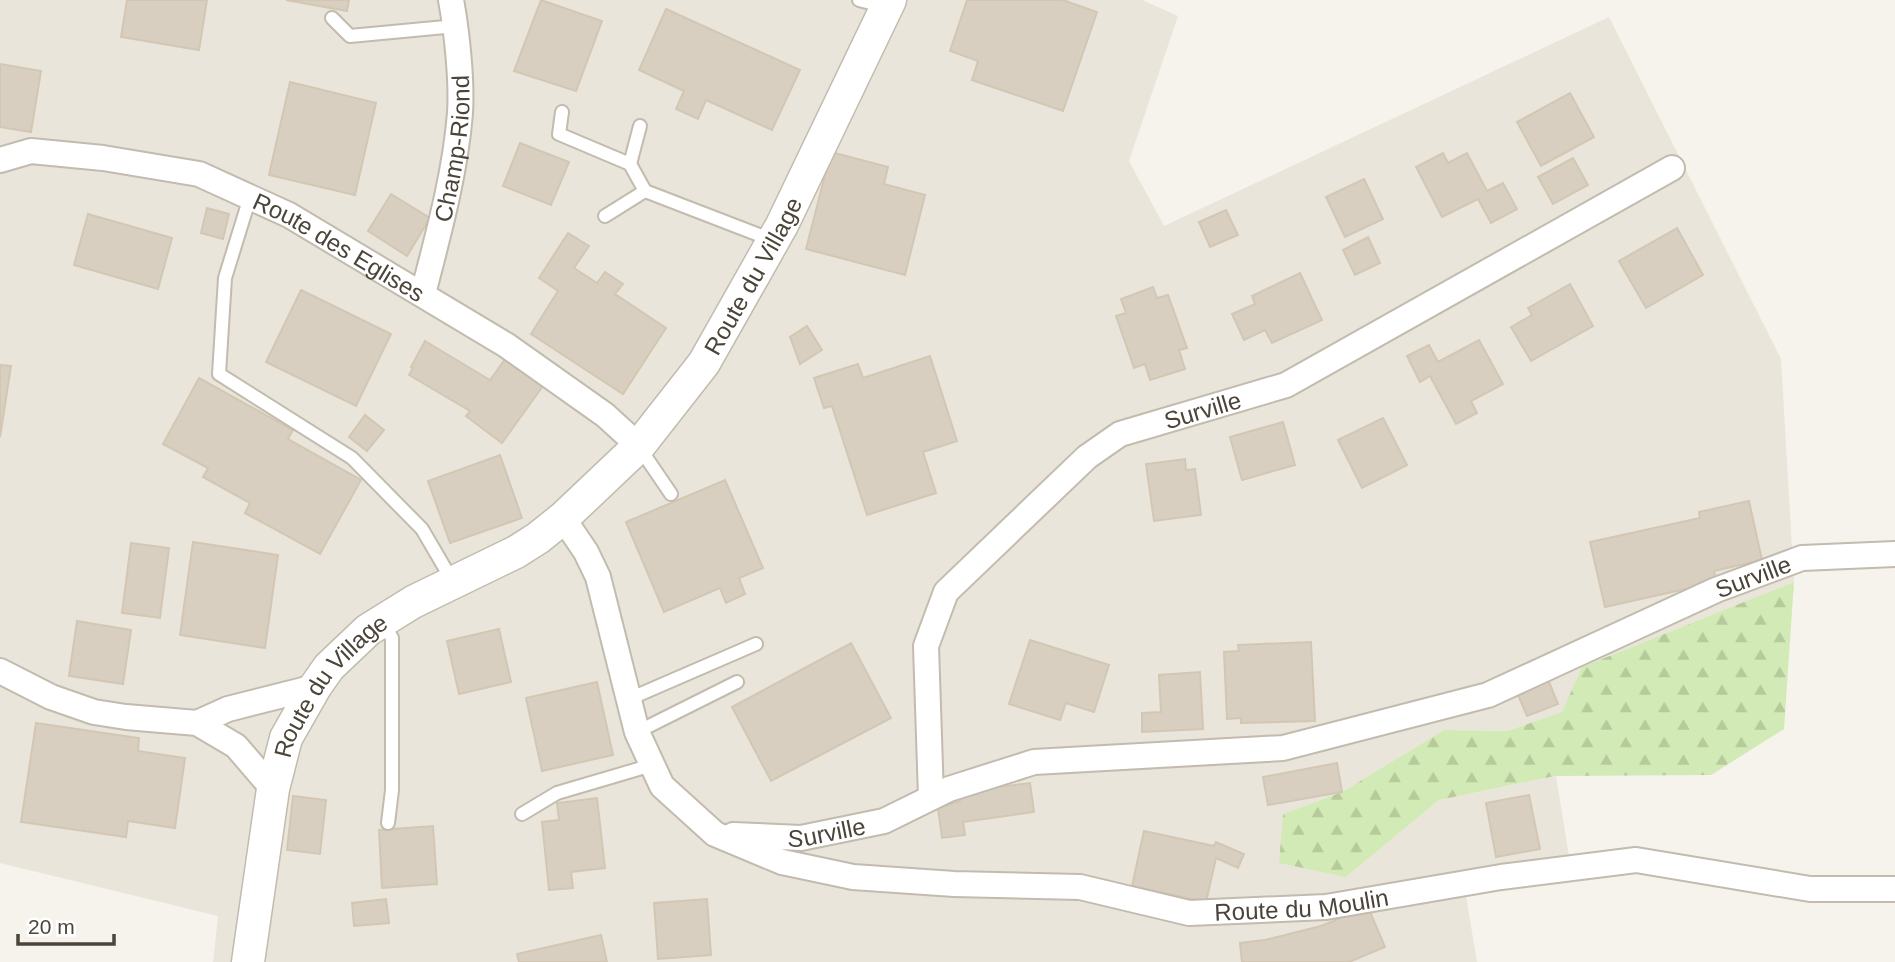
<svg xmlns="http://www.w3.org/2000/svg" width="1895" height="962" font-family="Arial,sans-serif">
<defs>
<pattern id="forest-firs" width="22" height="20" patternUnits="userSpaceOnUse" patternTransform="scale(1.75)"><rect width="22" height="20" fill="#d2eab5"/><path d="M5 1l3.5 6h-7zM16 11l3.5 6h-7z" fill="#b6ca9c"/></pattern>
</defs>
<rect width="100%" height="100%" fill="#f6f3ec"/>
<polygon fill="#eae5da" points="0,0 1142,0 1178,16 1129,161 1164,226 1609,17 1781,359 1794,582 1582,667 1563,712 1507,731 1444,730 1342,792 1283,814 1346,877 1439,800 1556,776 1571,868 1464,884 1477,962 213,962 218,916 0,863"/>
<polygon fill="url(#forest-firs)" points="1794,582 1784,729 1711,775 1555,776 1439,800 1346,877 1279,863 1283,814 1342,792 1444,730 1507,731 1562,712 1582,667"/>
<g fill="#d8cfc1" stroke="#d3c7b4" stroke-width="2">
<polygon points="127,0 207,0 199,50 121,37"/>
<polygon points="286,0 349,0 347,11"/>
<polygon points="541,0 602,21 576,91 514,71"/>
<polygon points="967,0 1063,0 1097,12 1063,111 972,80 978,61 950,51"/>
<polygon points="666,9 800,70 772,130 706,100 698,119 676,109 684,91 639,70"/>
<polygon points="0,64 41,71 31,132 0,127"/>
<polygon points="290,82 376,103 355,195 269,175"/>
<polygon points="1570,93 1594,137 1541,166 1517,122"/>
<polygon points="520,143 569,162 551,205 503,186"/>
<polygon points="831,152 888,167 884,184 925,195 905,275 806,249"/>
<polygon points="1443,153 1448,163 1467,153 1487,191 1503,183 1517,209 1491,223 1478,199 1442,217 1416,167"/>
<polygon points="1573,158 1588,185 1553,204 1538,177"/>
<polygon points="1364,179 1383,219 1345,237 1326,197"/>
<polygon points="391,194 430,218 407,256 368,231"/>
<polygon points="207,208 229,214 223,239 201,233"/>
<polygon points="1226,210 1238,235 1210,247 1199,222"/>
<polygon points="88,214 172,238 158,289 74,265"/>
<polygon points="1677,228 1703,275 1646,308 1619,261"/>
<polygon points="568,233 589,246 574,268 597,283 605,272 623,284 615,294 666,328 623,394 531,334 558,291 539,278"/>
<polygon points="1368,237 1380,263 1355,275 1343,250"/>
<polygon points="1300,273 1322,320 1272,343 1265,330 1244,340 1232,314 1255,304 1252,296"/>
<polygon points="1570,284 1593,326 1531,361 1511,327 1532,315 1528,308"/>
<polygon points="1153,287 1157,298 1168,295 1187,348 1179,350 1185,369 1150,380 1145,364 1134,368 1116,316 1126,313 1121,299"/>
<polygon points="301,290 391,334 356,406 266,362"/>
<polygon points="807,326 822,350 800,364 790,337"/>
<polygon points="1479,340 1503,384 1471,401 1477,413 1456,424 1430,376 1420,382 1407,356 1429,345 1438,362"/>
<polygon points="425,341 490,380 506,358 543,386 502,443 466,416 470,411 409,375 413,368 411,367"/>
<polygon points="930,356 957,441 923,452 936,493 867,515 832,406 824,408 814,378 858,364 863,378"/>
<polygon points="0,365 11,366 0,437"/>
<polygon points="199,378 293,430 288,439 361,480 320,554 245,513 250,503 203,477 208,468 163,444"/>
<polygon points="365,415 384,430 367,451 349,437"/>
<polygon points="1383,418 1407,465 1362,488 1338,440"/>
<polygon points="1283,422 1295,465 1242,480 1230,437"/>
<polygon points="500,455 522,518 450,543 428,481"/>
<polygon points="1185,459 1186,470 1195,469 1201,515 1154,521 1146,464"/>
<polygon points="725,480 763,568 739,578 745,594 726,603 720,588 664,612 626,522"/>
<polygon points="1749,501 1762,560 1714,571 1717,582 1605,607 1590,542 1700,518 1699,512"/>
<polygon points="193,542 278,555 265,648 180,635"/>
<polygon points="131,543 169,548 160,618 122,613"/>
<polygon points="77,621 131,630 123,684 69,676"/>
<polygon points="499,629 511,682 459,694 447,641"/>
<polygon points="1030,640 1109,665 1094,712 1066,703 1060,720 1009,704"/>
<polygon points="1311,642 1315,721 1241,723 1241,718 1227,719 1224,652 1239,651 1238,645"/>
<polygon points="851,643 891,718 771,781 732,707"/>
<polygon points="1200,672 1203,729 1142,732 1142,713 1161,712 1159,675"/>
<polygon points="1547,677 1558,704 1527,716 1516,690"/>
<polygon points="597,682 613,755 542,771 526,698"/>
<polygon points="36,723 139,738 138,751 185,758 175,828 128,821 126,837 21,822"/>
<polygon points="1337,763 1342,792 1268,805 1263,777"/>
<polygon points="1030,783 1034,812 963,822 965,835 942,838 938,808 960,801 959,792"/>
<polygon points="1529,795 1540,849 1496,857 1486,803"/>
<polygon points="293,796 326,800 320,854 287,850"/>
<polygon points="597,798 605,868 571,872 573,888 549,890 542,822 559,820 557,803"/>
<polygon points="433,826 437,884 382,888 379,830"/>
<polygon points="1144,831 1214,846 1216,842 1244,854 1238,868 1216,858 1206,902 1132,886"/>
<polygon points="386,899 389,923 354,926 352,903"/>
<polygon points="707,899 711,955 658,959 654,903"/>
<polygon points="1368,907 1385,947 1349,962 1242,962 1240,943 1265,940 1321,926"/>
<polygon points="601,935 607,962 519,962 517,954"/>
</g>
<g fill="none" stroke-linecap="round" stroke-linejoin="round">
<g stroke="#c2bbae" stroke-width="16">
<g id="service">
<polyline points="859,0 886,7"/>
<polyline points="332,18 350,36 456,26"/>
<polyline points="562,112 559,134 630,164 645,191 772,240"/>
<polyline points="630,164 640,126"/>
<polyline points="250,197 225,278 219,374 352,458 422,529 453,582"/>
<polyline points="605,216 645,191"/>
<polyline points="639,447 671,494"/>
<polyline points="382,621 392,638 392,790 388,823"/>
<polyline points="629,699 756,644"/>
<polyline points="637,732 737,682"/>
<polyline points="522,814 557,793 652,765"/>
</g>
</g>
<g stroke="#c2bbae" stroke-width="28">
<g id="minor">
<path id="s1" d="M0,160L31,151L103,158L199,174L289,215L506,345L605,415L639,446"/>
<path id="s2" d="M423,294C438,235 455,175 460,113C462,81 457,32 451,0"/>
<path id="s3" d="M563,518L586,552L598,577L637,732L662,786L715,834L782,862L853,877L954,884L1080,887L1189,913L1326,907L1501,877L1636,860L1810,889H1895"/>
<polyline points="0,671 51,697 94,712 126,717 197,723 236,746 273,789"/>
<polyline points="197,723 228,709 315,687"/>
<path id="s4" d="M931,797L926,646L946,592L1087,457L1120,434L1286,385L1672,168"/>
<path id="s5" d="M733,835L801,838L884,821L949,789L1034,762L1283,748L1488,695L1716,590L1802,558L1895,554"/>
</g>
</g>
<g stroke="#c2bbae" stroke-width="35">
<g id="tertiary">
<path id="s6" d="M248,962L273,789L286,738L315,687L329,667L368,630L413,602L516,552L538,538L563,518L639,446L704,363L782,225L890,0"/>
</g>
</g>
<use href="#service" stroke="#fff" stroke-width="12"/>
<use href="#minor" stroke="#fff" stroke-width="24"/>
<use href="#tertiary" stroke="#fff" stroke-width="32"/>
</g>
<g text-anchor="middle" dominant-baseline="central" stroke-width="6" stroke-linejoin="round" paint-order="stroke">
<g font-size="24" fill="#4b4439" stroke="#fff">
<text stroke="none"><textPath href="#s2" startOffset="149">Champ-Riond</textPath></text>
<text stroke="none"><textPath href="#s1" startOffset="360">Route des Eglises</textPath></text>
<text stroke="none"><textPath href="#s6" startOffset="900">Route du Village</textPath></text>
<text stroke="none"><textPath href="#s4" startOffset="530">Surville</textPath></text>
<text stroke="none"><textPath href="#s5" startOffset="1066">Surville</textPath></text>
<text stroke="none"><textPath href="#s6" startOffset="296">Route du Village</textPath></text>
<text stroke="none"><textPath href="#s5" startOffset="94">Surville</textPath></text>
<text stroke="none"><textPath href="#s3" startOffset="957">Route du Moulin</textPath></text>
</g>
</g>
<path d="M18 934v10h96v-10" fill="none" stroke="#4b4439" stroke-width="3.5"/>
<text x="28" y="934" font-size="21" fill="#4b4439" stroke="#ffffff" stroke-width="5" paint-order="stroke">20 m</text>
</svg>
